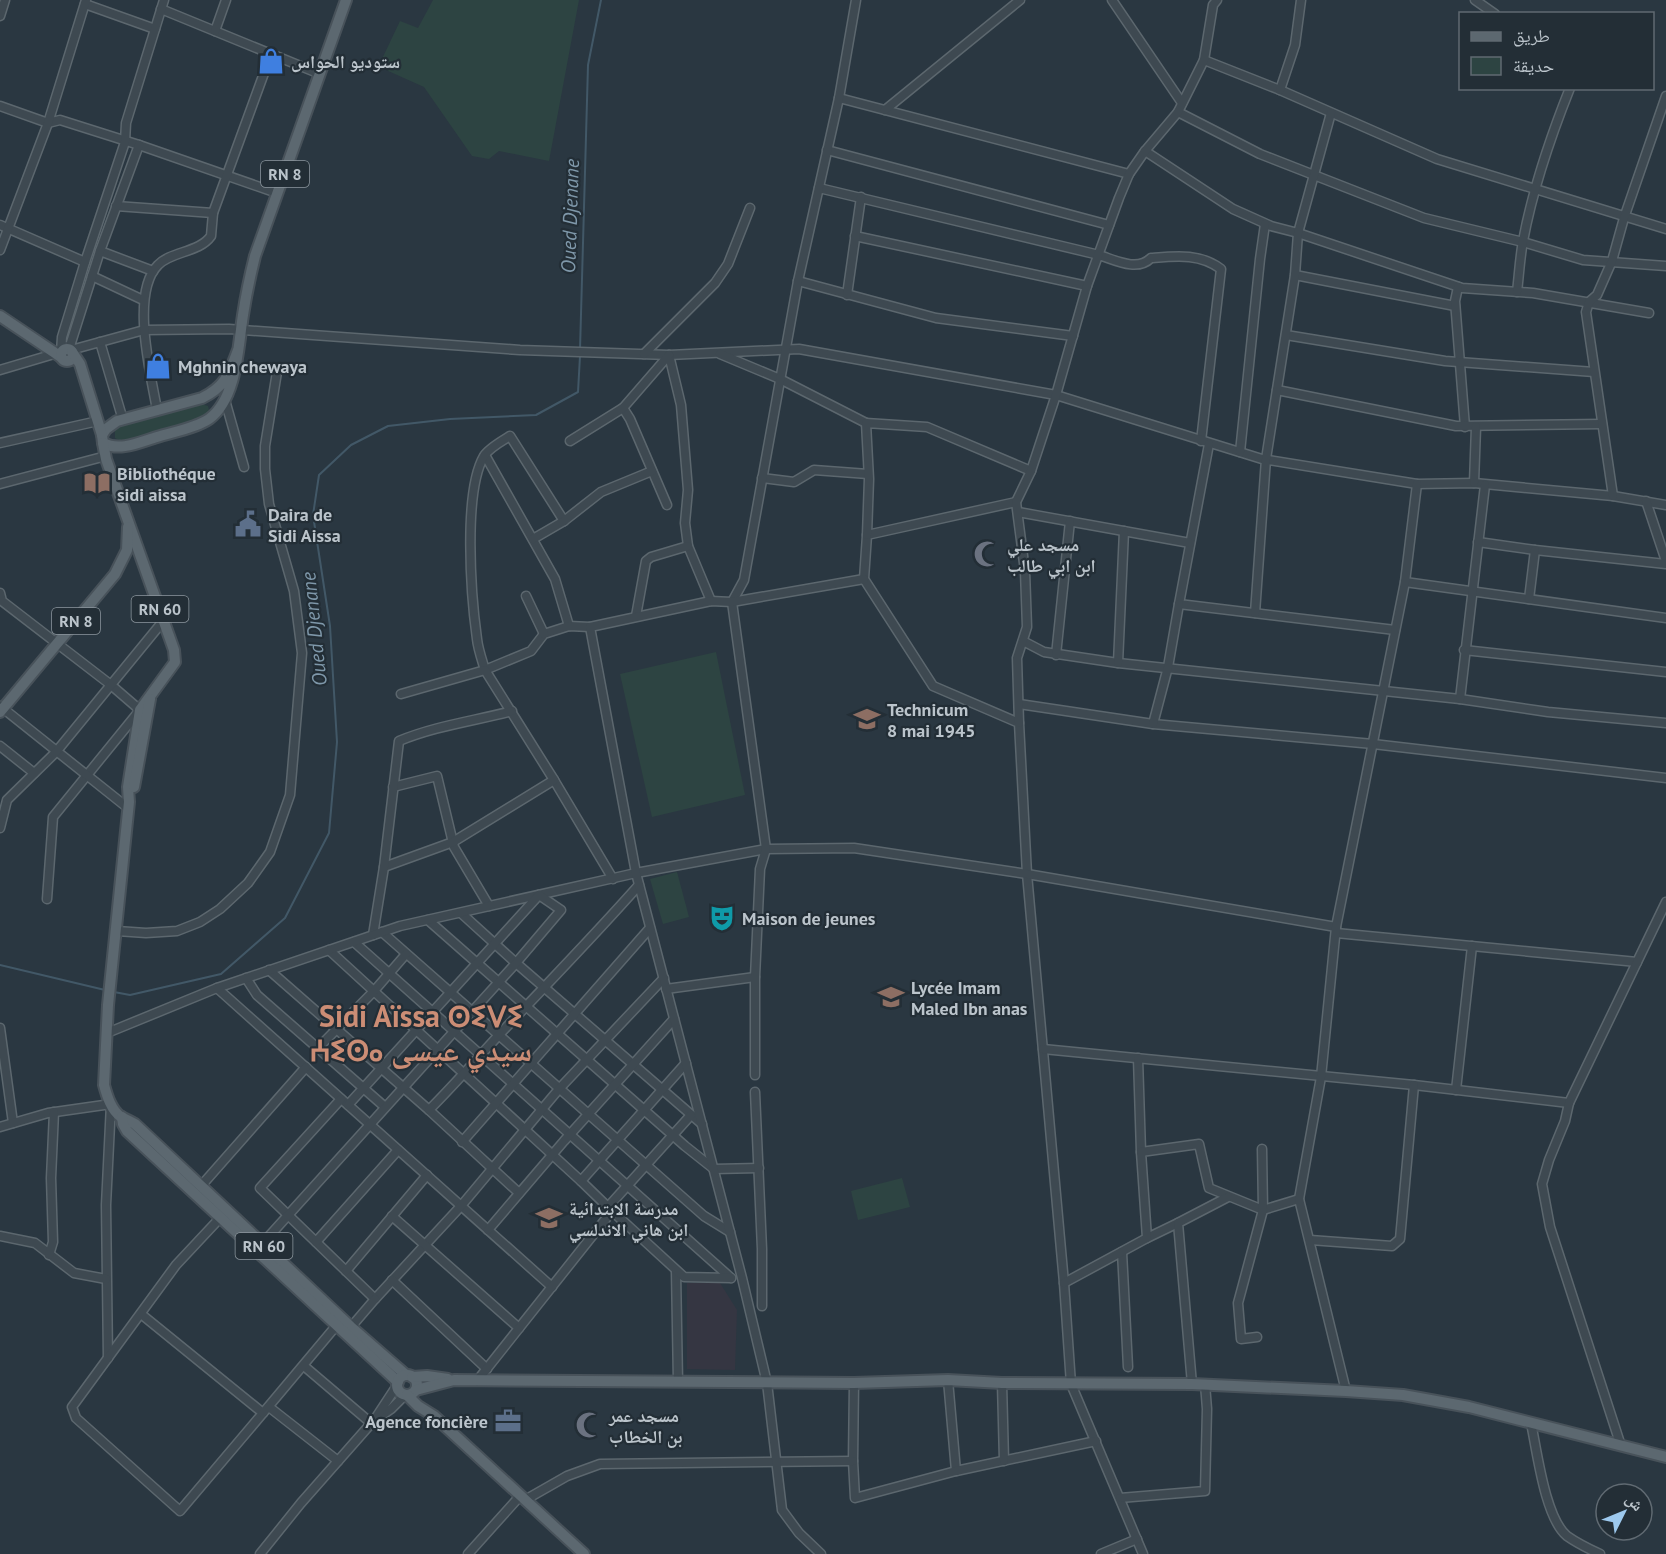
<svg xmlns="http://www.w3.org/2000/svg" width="1666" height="1554" font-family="'PT Sans','Noto Naskh Arabic','Noto Sans Tifinagh',sans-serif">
<rect width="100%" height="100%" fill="#2a3741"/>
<polygon fill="#353642" points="687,1283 720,1283 737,1310 735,1370 687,1369"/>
<g fill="#2d4442">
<polygon points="433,0 579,0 549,161 499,151 489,159 472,156 424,87 386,70 389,65 382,59 400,21 418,28"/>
<polygon points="201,404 208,406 209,410 206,416 122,442 115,438 115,431 119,427"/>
<polygon points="716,652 745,795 652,817 620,674"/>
<polygon points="677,872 689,917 663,924 650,879"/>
<polygon points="902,1178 910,1207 858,1220 851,1191"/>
</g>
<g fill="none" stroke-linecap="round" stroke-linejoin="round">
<g stroke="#425867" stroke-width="2">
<polyline points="580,350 588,65 601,0"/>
<polyline points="0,965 105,990"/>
<polyline points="114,992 130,995 221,974 285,918 329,833 337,742 330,626 313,515 319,475 351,445 388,426 450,419 536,415 578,392 580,356"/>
</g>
<g stroke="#5c676e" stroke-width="11">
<g id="minor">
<polyline points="1112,0 1182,103"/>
<polyline points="1475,0 1495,14"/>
<polyline points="85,4 155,29"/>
<polyline points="161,9 320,74"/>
<polyline points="0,16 5,0"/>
<polyline points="215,31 226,0"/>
<polyline points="1204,60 1280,90 1437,159 1666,229"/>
<polyline points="1280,90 1295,45 1301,0"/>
<polyline points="839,98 1129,174"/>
<polyline points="0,106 48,123 60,120 139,145 277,193"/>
<polyline points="885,110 1020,0"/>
<polyline points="1178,112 1260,154 1424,218 1523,242 1583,260 1666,266"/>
<polyline points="827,150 1109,225"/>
<polyline points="1145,151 1233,209 1271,226 1298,233 1462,288 1533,293 1649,313"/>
<path d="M819,188L1099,255C1115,260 1137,272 1151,258C1176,256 1200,253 1221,269L1201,441"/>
<polyline points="116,206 213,213"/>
<polyline points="0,225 85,262"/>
<polyline points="855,236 1087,286"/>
<polyline points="0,250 48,123 86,0"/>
<polyline points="100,251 153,271"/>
<polyline points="1295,275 1455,306"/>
<polyline points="92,276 143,300"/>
<polyline points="798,281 936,318 1073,336"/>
<polyline points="1458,287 1455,301 1465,427"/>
<path d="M1517,292C1519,275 1520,257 1523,241C1533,188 1550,138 1570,88"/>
<polyline points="847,295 861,197"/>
<polyline points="1286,335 1445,361 1594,372"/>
<polyline points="100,342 123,420"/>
<polyline points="69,349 100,251 139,145"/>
<polyline points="71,350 144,330 229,329 520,350 669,355 799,349 1056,395 1262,459 1417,484 1474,483 1613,496 1666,505"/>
<polyline points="61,352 62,337 85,262 125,142 126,123 164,0"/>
<polyline points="644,354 715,283 728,264 750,208"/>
<polyline points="720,354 780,379 866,423"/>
<polyline points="669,355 681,405 688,490 685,523 688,546 711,601"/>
<polyline points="0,370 54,354"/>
<polyline points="1277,390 1456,426 1602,424"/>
<polyline points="225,400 244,467"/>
<polyline points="623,408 630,419 667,505"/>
<path d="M157,410C151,375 130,293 158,265C171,251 199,253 211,236L213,213L271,54"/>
<polyline points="570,441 623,408 669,355"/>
<polyline points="0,443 98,421"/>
<polyline points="1209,444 1179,604 1395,630"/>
<polyline points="1240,452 1260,259 1265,224"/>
<polyline points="485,455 555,579 569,626"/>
<polyline points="762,478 794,482 814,470 868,474"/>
<polyline points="1474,483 1476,427"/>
<polyline points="0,484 106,456"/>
<polyline points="1613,496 1586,312 1589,302 1597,295 1612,261 1624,218 1666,96"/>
<polyline points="1646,501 1666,561"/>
<polyline points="1016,502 867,535 864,579 933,686 1019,723 1027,874 1064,1283 1071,1384 1143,1554"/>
<polyline points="1018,512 1190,543"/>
<path d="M564,521L510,436C502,441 489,448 484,456C463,492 471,596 477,639C478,649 482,660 485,670L531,651L544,634L569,626L590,627"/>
<polyline points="867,535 869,479 866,423 927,427 1031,471"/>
<polyline points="533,539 564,521 601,492 652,471"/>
<polyline points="1478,542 1535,550 1666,564"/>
<polyline points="1405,582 1666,618"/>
<polyline points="0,593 2,601 111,685 140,710 53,817 47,899"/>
<polyline points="526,596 544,634"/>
<polyline points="1529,599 1535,550"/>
<polyline points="1255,613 1266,459 1295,275 1298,233 1331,113"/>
<polyline points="636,616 646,561 651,557 688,546"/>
<polyline points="1023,641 1044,652 1118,663 1460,699 1548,712 1666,723"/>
<polyline points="1464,650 1666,672"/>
<polyline points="1056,655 1070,521"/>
<polyline points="1118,663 1124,531"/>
<polyline points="1460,699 1485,485"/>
<polyline points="1019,704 1153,724 1373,744 1666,778"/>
<polyline points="0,706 128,808"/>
<polyline points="1019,723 1017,658 1027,627 1025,571 1016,502 1031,471 1056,395 1087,286 1119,198 1129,174 1145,151 1178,112 1204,60 1213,5 1217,0"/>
<polyline points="1153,724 1168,667 1179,604"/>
<polyline points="0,746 34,773"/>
<polyline points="554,780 613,879"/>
<polyline points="393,787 437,776 454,847 489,906"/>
<polyline points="0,828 7,800 56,752 164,620"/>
<polyline points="384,867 453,842 554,780 485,670 401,694"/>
<polyline points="461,913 516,963 702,1124"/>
<polyline points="428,920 685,1146 714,1169 759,1168"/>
<polyline points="117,931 146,933 177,931 200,922 220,909 248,883 270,852 290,795 302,653 294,591 269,504 265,469 265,446 277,372"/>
<polyline points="382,932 704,1216 730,1232"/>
<polyline points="1336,933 1637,962"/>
<path d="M373,935L384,867L399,741C435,726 474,721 512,711"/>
<polyline points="354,942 731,1278"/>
<polyline points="329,950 581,1181 686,1063"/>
<polyline points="269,970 429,1110"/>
<polyline points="246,978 257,995 385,1107"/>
<polyline points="217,988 552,1287"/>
<polyline points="666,989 755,977"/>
<polyline points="0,1028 13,1123"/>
<polyline points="107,1033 217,988 400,926 636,873 766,849 854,848 1027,874 1336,927"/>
<polyline points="318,1048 374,991 406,954"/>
<polyline points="1043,1049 1414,1085 1569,1103 1666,902"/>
<polyline points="1138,1058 1141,1152"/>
<polyline points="755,1075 755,977 760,869 766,849 732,602 744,580 798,281 839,98 856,0"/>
<polyline points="1456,1090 1472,946"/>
<polyline points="755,1092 762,1249 762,1306"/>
<polyline points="341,1099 260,1188 375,1299 461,1206 559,1089 664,978"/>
<polyline points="1569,1103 1565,1121 1549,1160 1542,1184 1550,1227 1621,1446"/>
<polyline points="0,1127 48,1113 111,1104 106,1205 108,1358"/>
<polyline points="462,1142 650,928"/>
<polyline points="581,1181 612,1211"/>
<polyline points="201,1186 306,1067"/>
<path d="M519,1193L429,1110C453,1086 475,1061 498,1036C545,986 593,937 639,885"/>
<polyline points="608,1207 691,1115"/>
<polyline points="392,1216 519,1328"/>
<polyline points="488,1230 564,1141 674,1019"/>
<polyline points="0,1236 35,1243 74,1273 106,1279"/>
<polyline points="1147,1238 1178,1223"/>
<polyline points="1310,1240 1392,1246 1400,1239 1414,1085"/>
<polyline points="316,1242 398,1150"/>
<polyline points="262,1244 516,963 561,910 539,895 348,1105"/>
<polyline points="1122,1252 1128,1367"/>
<polyline points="49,1255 53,1242 51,1178 54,1112"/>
<polyline points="346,1271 427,1175"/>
<polyline points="676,1271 678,1382"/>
<polyline points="392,1280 487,1369"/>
<polyline points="1064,1283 1147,1238 1141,1152 1199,1144 1209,1188 1263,1210 1299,1199"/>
<polyline points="141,1314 263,1413 180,1511 76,1418 72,1407 176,1265 220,1218"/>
<polyline points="351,1327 375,1299"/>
<polyline points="1257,1337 1241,1339 1238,1303 1263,1210 1262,1149"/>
<polyline points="304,1366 371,1423"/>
<polyline points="948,1380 956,1471"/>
<polyline points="477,1381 612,1211 684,1277 731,1278"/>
<polyline points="854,1383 853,1461 855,1498 956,1471 1096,1441"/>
<polyline points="1002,1383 1004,1461"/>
<polyline points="1192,1384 1178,1223 1228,1197"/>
<polyline points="1346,1391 1299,1199 1321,1077 1336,927 1405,582 1417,484"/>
<polyline points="269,1407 338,1461"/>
<polyline points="263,1413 336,1326"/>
<polyline points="378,1418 391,1409 405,1395"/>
<path d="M1531,1423C1537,1451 1545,1518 1567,1536C1577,1543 1589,1549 1600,1554"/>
<polyline points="1120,1498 1205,1491 1207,1409 1205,1384"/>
<polyline points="525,1500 567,1476 600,1464 853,1461"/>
<polyline points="260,1554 301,1503 375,1419 398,1384"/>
<polyline points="468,1554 520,1496"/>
<polyline points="821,1554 799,1533 782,1510 767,1383 742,1278 636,873 590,627 711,601 732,602 864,579"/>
<polyline points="1101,1554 1137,1539"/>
</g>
</g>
<g stroke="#48525a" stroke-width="14">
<g id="major">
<polyline points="0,316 61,357"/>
<circle cx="67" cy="355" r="6"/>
<path d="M238,350C229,374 226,386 202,398L117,421L106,429L102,435L103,443C120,452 140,442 157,437C173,432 196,428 209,419C237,399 238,346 243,315C246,295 250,276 255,256L346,0"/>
<polyline points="72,352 80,364 102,435"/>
<path d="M103,443L106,459L174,650L175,662L140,710L128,787L129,802L108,1005L104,1085C107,1096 111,1110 121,1117C125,1119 130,1121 135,1124L351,1327L406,1375"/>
<polyline points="0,712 115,574 127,550 128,527"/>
<polyline points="134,787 150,699"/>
<polyline points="122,1117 123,1124 127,1131 398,1382"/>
<circle cx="407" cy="1385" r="10"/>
<polyline points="412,1377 427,1376 448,1379"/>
<polyline points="416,1390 454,1380 854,1383 948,1380 1002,1383 1192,1384 1346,1391 1403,1395 1469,1407 1666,1457"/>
<polyline points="407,1395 418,1406 434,1416 584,1554"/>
</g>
</g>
<use href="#minor" stroke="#3e4951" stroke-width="8"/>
<use href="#major" stroke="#5c6870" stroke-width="10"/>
</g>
<defs>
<g id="shop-bare" transform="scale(2.07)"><path d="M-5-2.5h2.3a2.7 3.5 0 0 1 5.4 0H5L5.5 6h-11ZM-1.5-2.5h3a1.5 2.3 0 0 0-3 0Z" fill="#3f7fe0" stroke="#232e36" stroke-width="2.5" paint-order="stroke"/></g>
<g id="library-bare" transform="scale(2.07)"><path d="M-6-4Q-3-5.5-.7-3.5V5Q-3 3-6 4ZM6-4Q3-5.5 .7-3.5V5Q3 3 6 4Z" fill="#8d6e63" stroke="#232e36" stroke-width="2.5" paint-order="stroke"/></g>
<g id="civic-bare" transform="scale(2.07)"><path d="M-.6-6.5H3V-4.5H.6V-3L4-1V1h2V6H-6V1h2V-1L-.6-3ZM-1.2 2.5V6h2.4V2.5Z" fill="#5c6f8a" stroke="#232e36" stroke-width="2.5" paint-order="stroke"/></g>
<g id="mosque-bare" transform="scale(2.07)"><path d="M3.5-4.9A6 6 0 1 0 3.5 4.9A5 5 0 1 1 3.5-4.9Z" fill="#6b7280" stroke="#232e36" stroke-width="2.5" paint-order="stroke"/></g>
<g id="school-bare" transform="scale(2.07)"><path d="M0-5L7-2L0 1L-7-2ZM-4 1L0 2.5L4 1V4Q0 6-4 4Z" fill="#8d6e63" stroke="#232e36" stroke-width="2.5" paint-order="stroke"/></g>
<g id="theatre-bare" transform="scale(2.07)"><path d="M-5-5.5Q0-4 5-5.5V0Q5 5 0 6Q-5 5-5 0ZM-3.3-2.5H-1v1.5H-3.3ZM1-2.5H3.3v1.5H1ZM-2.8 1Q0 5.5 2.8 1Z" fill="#0f9aa8" stroke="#232e36" stroke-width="2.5" paint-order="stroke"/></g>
<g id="office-bare" transform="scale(2.07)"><path d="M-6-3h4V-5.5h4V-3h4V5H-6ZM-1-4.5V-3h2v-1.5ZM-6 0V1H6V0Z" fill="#5c6f8a" stroke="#232e36" stroke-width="2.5" paint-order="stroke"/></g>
</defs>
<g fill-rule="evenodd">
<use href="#shop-bare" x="271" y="61"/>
<use href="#shop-bare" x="158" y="366"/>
<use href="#library-bare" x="97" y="483"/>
<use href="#civic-bare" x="248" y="524"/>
<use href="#mosque-bare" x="987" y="554"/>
<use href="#school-bare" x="867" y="719"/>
<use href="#theatre-bare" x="722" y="918"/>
<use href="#school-bare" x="891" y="997"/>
<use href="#school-bare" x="549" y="1218"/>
<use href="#office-bare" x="508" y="1421"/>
<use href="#mosque-bare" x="589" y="1425"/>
</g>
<g text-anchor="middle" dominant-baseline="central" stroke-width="4.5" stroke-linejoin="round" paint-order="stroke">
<g fill="#232e36" stroke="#8d979e" stroke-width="1.5">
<rect x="261" y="161" width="48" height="26" rx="4.5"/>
<rect x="131.5" y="596" width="57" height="26" rx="4.5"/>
<rect x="52" y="608" width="48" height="26" rx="4.5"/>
<rect x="235.5" y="1233" width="57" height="26" rx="4.5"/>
</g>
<g font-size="16" font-weight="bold" fill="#bbc4cb">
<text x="285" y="174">RN 8</text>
<text x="160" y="609">RN 60</text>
<text x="76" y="621">RN 8</text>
<text x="264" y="1246">RN 60</text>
</g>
<g font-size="18" font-weight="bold" fill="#bbc4cb" stroke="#232e36" text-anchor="start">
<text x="291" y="61">ستوديو الحواس</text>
<text x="178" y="366">Mghnin chewaya</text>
<text x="117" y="473">Bibliothéque<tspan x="117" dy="21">sidi aissa</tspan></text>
<text x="268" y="514">Daira de<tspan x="268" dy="21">Sidi Aissa</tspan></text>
<text x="1007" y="544">مسجد علي<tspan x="1007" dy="21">ابن ابي طالب</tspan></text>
<text x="887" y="709">Technicum<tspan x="887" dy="21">8 mai 1945</tspan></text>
<text x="742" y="918">Maison de jeunes</text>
<text x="911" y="987">Lycée Imam<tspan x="911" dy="21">Maled Ibn anas</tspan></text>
<text x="569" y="1208">مدرسة الابتدائية<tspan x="569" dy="21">ابن هاني الاندلسي</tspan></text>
<text x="609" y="1415">مسجد عمر<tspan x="609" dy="21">بن الخطاب</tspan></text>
<text x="488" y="1421" text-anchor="end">Agence foncière</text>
</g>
<g font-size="20" font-style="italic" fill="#7f98aa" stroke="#232e36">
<text transform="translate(570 216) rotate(-88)">Oued Djenane</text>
<text transform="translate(314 629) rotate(-96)">Oued Djenane</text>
</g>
<g font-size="30" font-weight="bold" fill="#cc8d75" stroke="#232e36">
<text x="421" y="1015">Sidi Aïssa ⵙⵉⴸⵉ<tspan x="421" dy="34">ⵄⵉⵙⴰ سيدي عيسى</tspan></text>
</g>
</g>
<rect x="1459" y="12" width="195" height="78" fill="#232e36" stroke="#606a72" stroke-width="1.5"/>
<rect x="1471" y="32" width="30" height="9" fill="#5c6870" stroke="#606a72" stroke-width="1.5"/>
<text x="1513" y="42" font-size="18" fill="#bbc4cb">طريق</text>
<rect x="1471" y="57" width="30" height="18" fill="#2d4442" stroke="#606a72" stroke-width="1.5"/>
<text x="1513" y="72" font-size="18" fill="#bbc4cb">حديقة</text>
<g transform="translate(1624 1512) rotate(47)"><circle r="28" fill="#232e36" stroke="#606a72" stroke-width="1.5"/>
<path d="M0-4.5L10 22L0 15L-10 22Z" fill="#9dc9ee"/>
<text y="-9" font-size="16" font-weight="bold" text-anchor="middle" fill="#bbc4cb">ش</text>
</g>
</svg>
